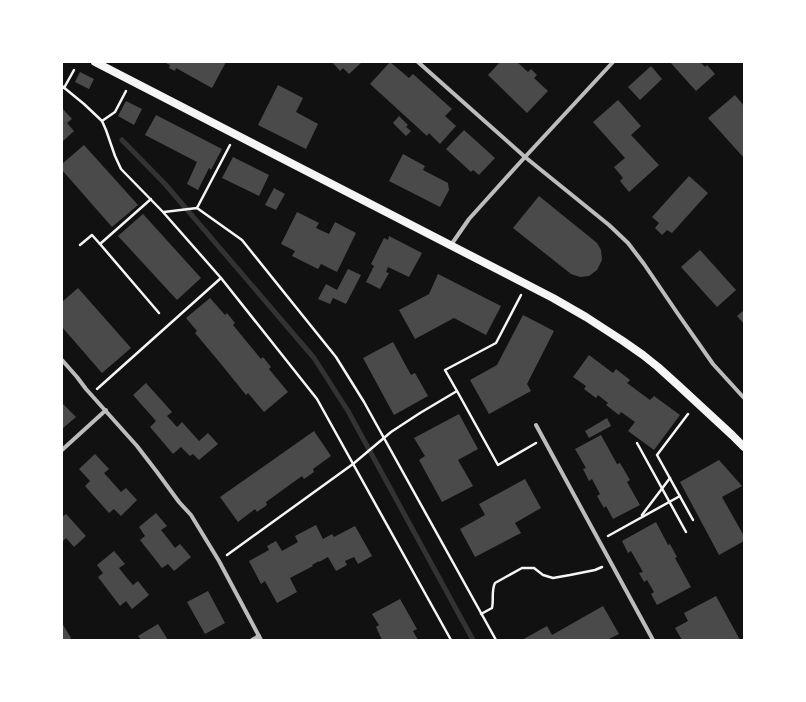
<svg xmlns="http://www.w3.org/2000/svg" width="806" height="702" font-family="Roboto,sans-serif">
<rect width="100%" height="100%" fill="#111"/>
<g fill="none" stroke-linecap="round" stroke-linejoin="round">
<polyline stroke="#333" stroke-width="5" points="122,140 165,184 314,358 348,411 473,640"/>
</g>
<g fill="#4a4a4a">
<polygon points="164,62 226,62 212,88 176,68 175,71 169,68 170,65"/>
<polygon points="332,62 362,62 349,74 343,68 340,71"/>
<polygon points="390,62 409,78 413,74 452,109 445,116 456,126 440,144 429,133 427,136 370,84"/>
<polygon points="500,62 517,62 528,72 531,69 537,75 534,78 548,91 527,113 488,75"/>
<polygon points="670,62 700,62 705,67 707,65 715,74 696,91"/>
<polygon points="651,66 662,79 640,100 628,87"/>
<polygon points="80,72 94,79 89,89 75,82"/>
<polygon points="278,85 303,98 296,112 318,124 306,149 258,125"/>
<polygon points="735,95 744,106 744,158 708,118"/>
<polygon points="618,100 641,126 631,135 659,165 629,192 620,181 623,178 614,167 625,158 593,122"/>
<polygon points="126,101 142,109 134,125 118,116"/>
<polygon points="62,108 72,119 67,123 74,131 62,142"/>
<polygon points="156,115 222,149 211,170 209,168 198,190 187,184 197,162 145,135"/>
<polygon points="399,116 408,125 406,127 411,131 406,136 393,123"/>
<polygon points="464,130 495,158 479,175 473,170 471,172 446,149"/>
<polygon points="84,145 138,205 112,227 62,170 62,164"/>
<polygon points="403,154 425,166 423,170 448,183 449,190 440,207 389,181"/>
<polygon points="233,157 269,175 259,196 222,178"/>
<polygon points="689,176 708,193 672,233 667,230 662,235 655,228 659,223 652,217"/>
<polygon points="274,188 285,194 276,210 265,205"/>
<polygon points="539,196 597,243 601,250 602,260 597,270 589,276 580,277 571,274 513,228"/>
<polygon points="297,212 319,223 316,228 329,234 335,222 356,233 337,272 321,264 318,269 292,256 295,251 281,244"/>
<polygon points="143,214 201,278 177,300 118,236"/>
<polygon points="389,236 422,253 409,277 388,267 386,272 389,273 380,289 366,282 374,266 371,264 384,238 388,240"/>
<polygon points="700,250 736,290 717,307 681,267"/>
<polygon points="348,269 361,275 346,304 333,298 330,304 318,299 326,284 337,290"/>
<polygon points="438,274 501,306 486,335 454,318 415,339 399,310 429,294"/>
<polygon points="78,288 131,348 102,373 62,327 62,302"/>
<polygon points="210,298 225,315 227,313 235,323 233,325 261,359 263,357 271,367 269,369 288,392 264,412 248,393 246,395 221,364 195,333 197,331 186,318"/>
<polygon points="744,310 744,324 737,316"/>
<polygon points="523,315 554,331 527,384 531,391 489,414 470,380 497,365"/>
<polygon points="393,342 411,375 415,373 428,396 394,415 363,358"/>
<polygon points="589,355 613,373 616,369 630,380 627,383 650,400 654,396 680,415 654,450 628,431 635,422 621,412 619,415 606,405 608,403 598,395 596,398 584,389 586,386 573,377"/>
<polygon points="146,383 172,412 167,416 177,427 182,422 199,441 208,433 218,444 199,460 193,454 190,456 181,447 173,454 150,427 156,421 133,395"/>
<polygon points="62,403 76,417 62,429"/>
<polygon points="459,414 478,449 458,460 473,486 442,502 419,460 425,456 414,438"/>
<polygon points="607,418 611,426 589,438 585,431"/>
<polygon points="314,431 331,456 313,469 314,472 304,479 302,476 266,502 267,505 257,512 255,509 238,522 220,497"/>
<polygon points="601,435 617,464 620,463 630,480 627,482 640,505 613,519 606,506 604,508 597,496 600,494 592,479 589,481 583,469 586,468 575,449"/>
<polygon points="95,454 109,469 104,473 121,492 126,488 137,500 121,516 114,509 109,513 85,486 90,481 79,469"/>
<polygon points="719,460 742,486 722,497 744,536 744,541 719,555 680,482"/>
<polygon points="525,479 541,508 515,523 521,533 475,557 460,529 485,515 479,504"/>
<polygon points="156,513 167,526 161,530 169,540 175,548 180,544 191,557 174,571 168,564 162,568 140,540 145,536 139,527"/>
<polygon points="66,514 86,536 74,547 66,538 62,542 62,517"/>
<polygon points="656,522 668,545 670,544 677,557 675,558 691,587 657,605 651,594 654,592 647,580 644,582 639,573 643,572 631,551 628,553 622,541"/>
<polygon points="316,525 323,539 332,534 334,537 355,526 372,556 358,564 354,557 345,561 347,565 336,571 328,557 319,562 319,561 312,565 313,566 290,578 297,592 277,603 265,581 261,584 249,561 269,550 267,546 276,541 282,551 298,542 295,536"/>
<polygon points="114,551 125,564 119,568 126,577 133,585 138,581 149,595 132,609 126,601 120,606 98,577 103,573 97,565"/>
<polygon points="208,591 225,623 205,634 187,602"/>
<polygon points="716,596 740,640 682,640 675,628 688,621 684,613"/>
<polygon points="400,599 417,629 413,631 418,640 382,640 376,627 379,625 372,614"/>
<polygon points="603,606 619,634 607,640 522,640 547,626 552,635"/>
<polygon points="62,623 71,638 69,640 62,640"/>
<polygon points="158,624 168,640 141,640 138,636"/>
</g>
<g fill="none" stroke-linecap="round" stroke-linejoin="round">
<g stroke="#f5f5f5" stroke-width="2.5">
<polyline points="62,86 84,104 102,121 106,130 115,156 121,169 163,212 221,278 317,399 451,640"/>
<polyline points="64,88 74,70"/>
<polyline points="102,121 115,112 126,91"/>
<polyline points="197,208 230,145"/>
<polyline points="164,212 197,208 242,240 336,357 364,402 496,640"/>
<polyline points="100,244 159,313"/>
<polyline points="80,245 92,235 100,244 151,199"/>
<polyline points="97,389 221,278"/>
<polyline points="457,391 498,465 536,443"/>
<polyline points="688,414 657,455 693,520"/>
<polyline points="637,443 686,532"/>
<polyline points="642,515 670,478"/>
<polyline points="608,536 680,496"/>
<polyline points="227,555 353,464 391,432 420,413 457,391 445,370 496,343 521,295"/>
<path d="M481,614L492,608C494,600 491,591 495,583L522,568H534L543,575L553,578L570,575L595,570L602,567"/>
</g>
<g stroke="#bcbcbc" stroke-width="4">
<polyline points="418,62 525,157 609,225 628,243 644,264 678,314 713,364 744,398"/>
<polyline points="451,245 469,219 525,157 613,62"/>
<polyline points="62,360 77,377 86,389 137,446 157,472 179,502 191,515 219,561 261,640"/>
<polyline points="536,425 653,640"/>
<polyline points="62,450 106,410"/>
<polyline points="252,640 259,636"/>
</g>
<polyline stroke="#f5f5f5" stroke-width="8" points="95,62 553,298 586,317 623,341 643,355 658,367 679,386 732,435 744,447"/>
</g>
<rect width="806" height="702" fill="none" stroke="#ffffff" stroke-width="126"/>
</svg>
